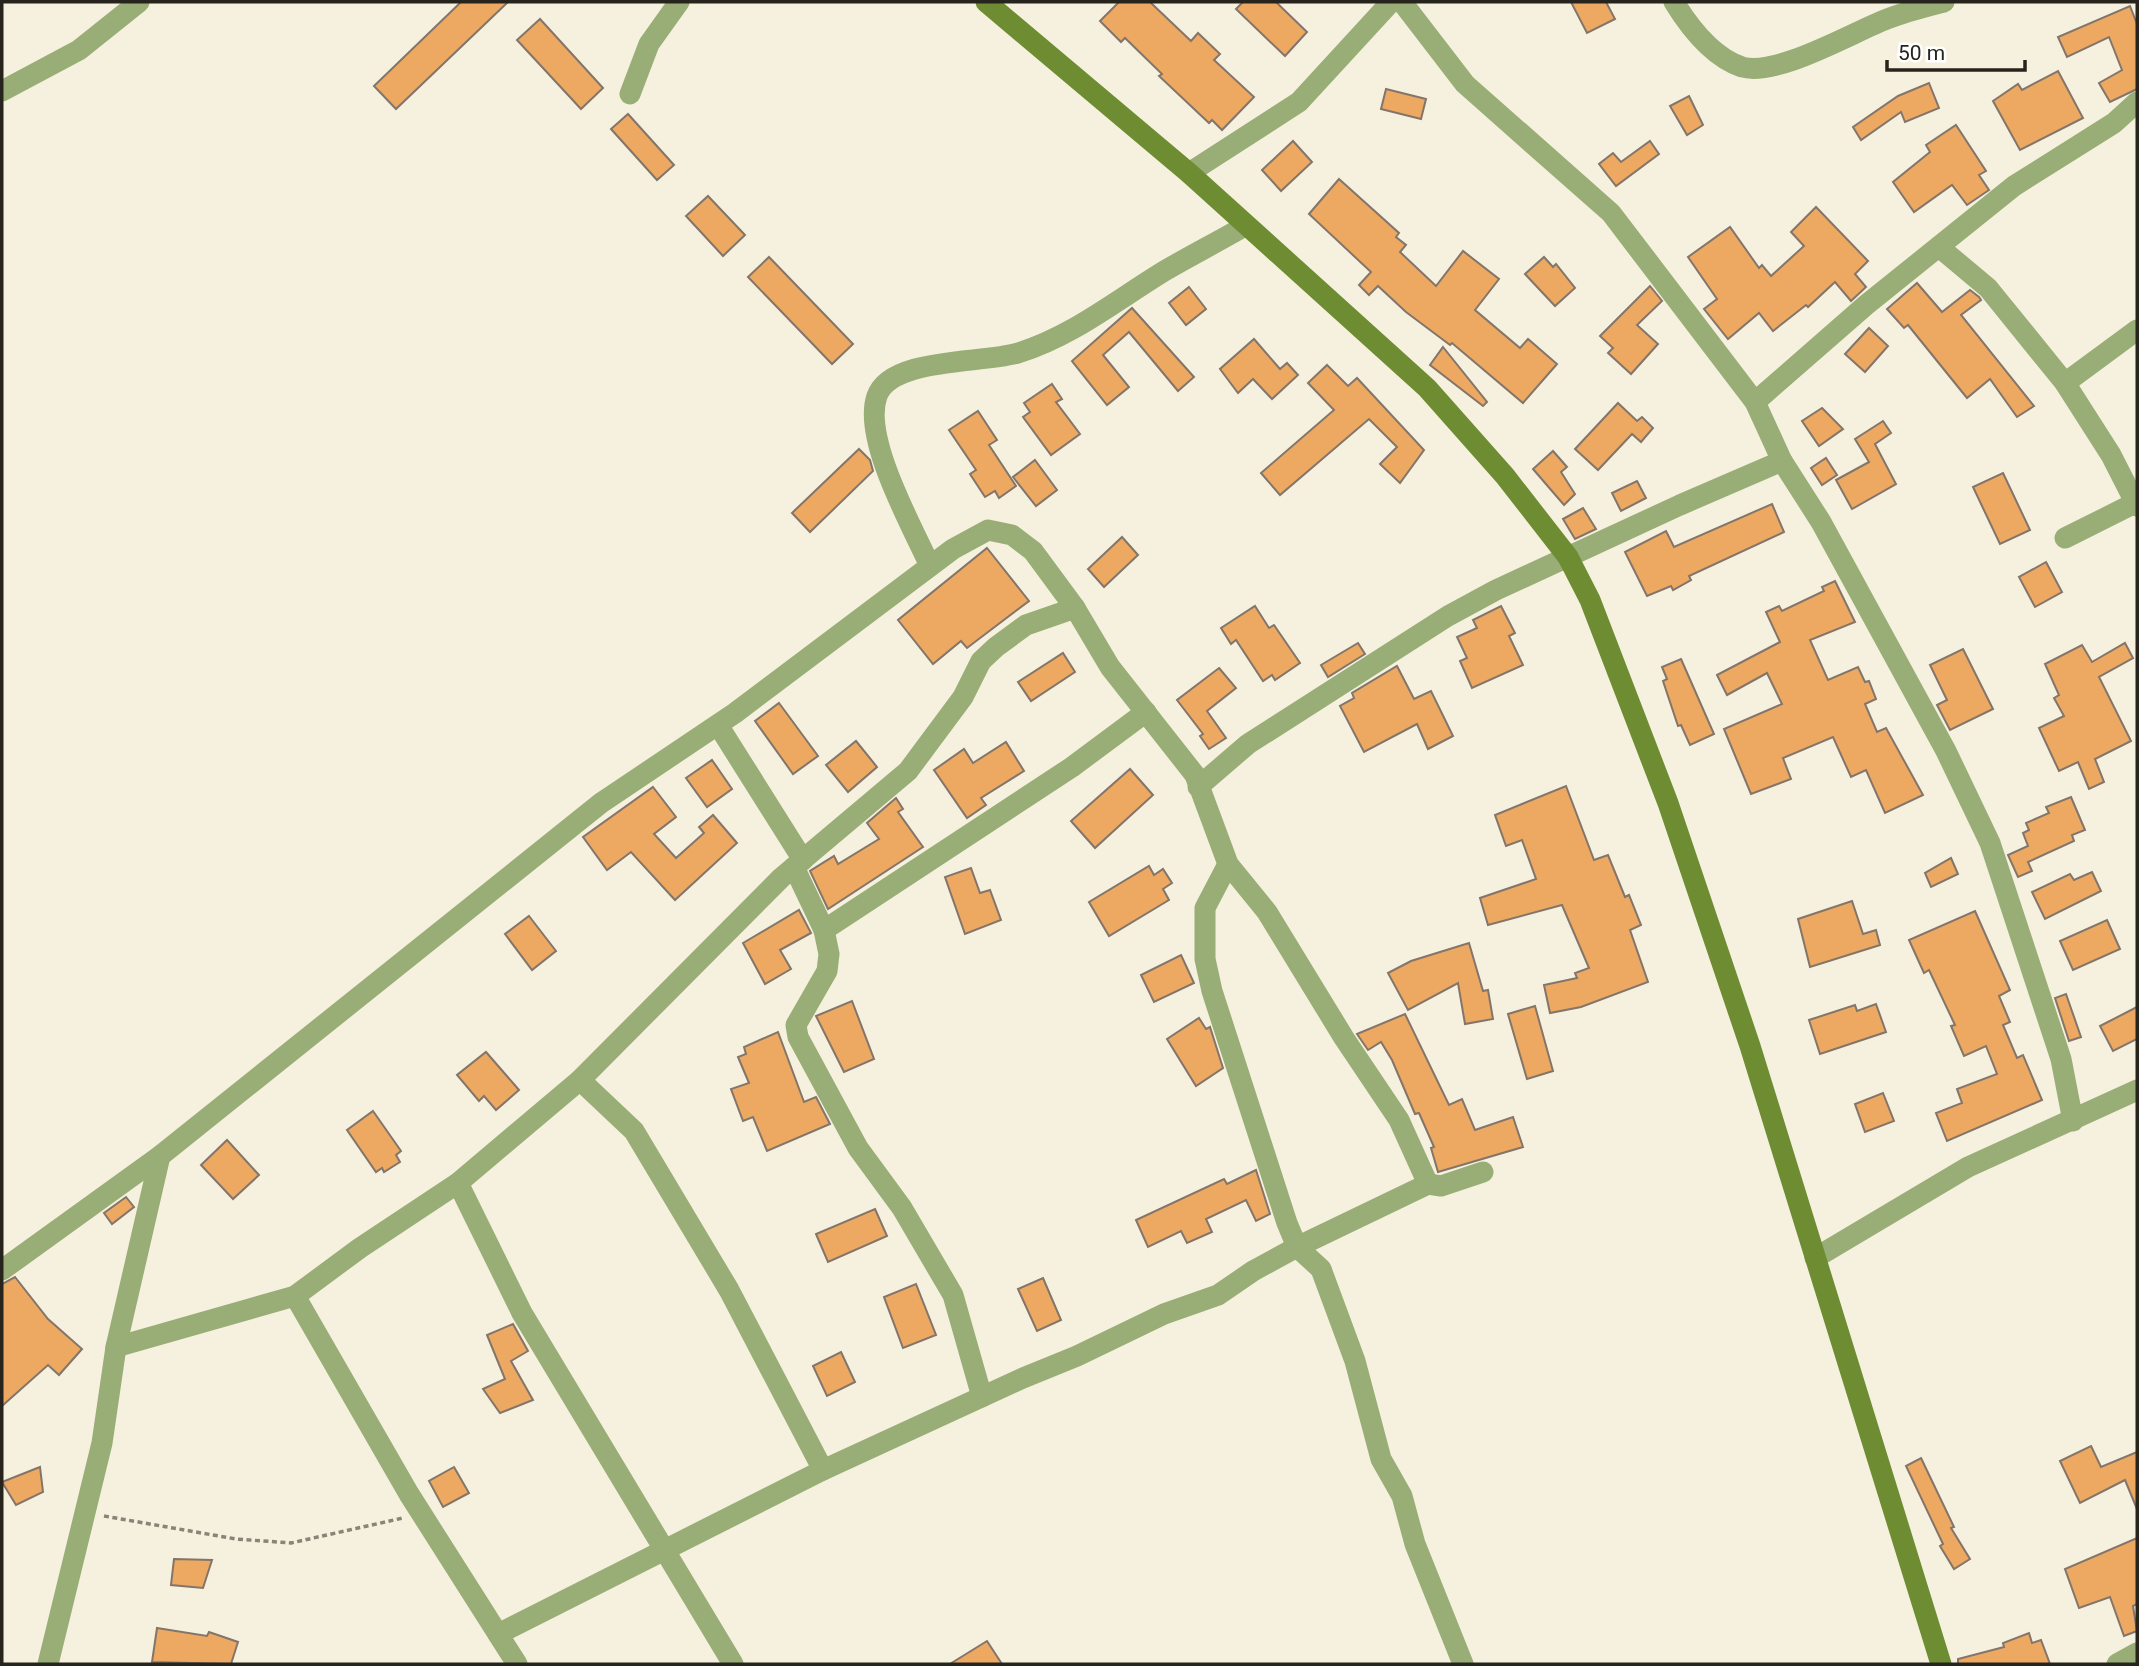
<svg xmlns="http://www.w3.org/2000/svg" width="2139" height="1666" font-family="Roboto,sans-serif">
<rect width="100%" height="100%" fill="#f6f1de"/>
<g fill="#eda962" stroke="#837569" stroke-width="2">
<polygon points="461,2 508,2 396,109 374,86"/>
<polygon points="1119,2 1150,2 1191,41 1198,33 1220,54 1214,60 1254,97 1222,130 1212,120 1209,123 1159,76 1162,74 1125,38 1121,42 1100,21"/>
<polygon points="1243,2 1276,2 1307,32 1285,56 1236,9"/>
<polygon points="1571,2 1606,2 1615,19 1587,33"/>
<polygon points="2130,6 2137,24 2137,89 2110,102 2099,83 2122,70 2109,37 2067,57 2058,37"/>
<polygon points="540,19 603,88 581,109 517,40"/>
<polygon points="2058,71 2083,118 2020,150 1993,101 2018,84 2022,90"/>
<polygon points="1929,83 1939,108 1905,122 1901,112 1861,140 1853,127 1898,96"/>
<polygon points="1386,89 1426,99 1421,119 1381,109"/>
<polygon points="1689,96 1703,125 1687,135 1670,106"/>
<polygon points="628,114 674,165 657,180 611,129"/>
<polygon points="1956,125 1986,171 1979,175 1989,190 1967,205 1952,185 1914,212 1893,182 1930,152 1926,145"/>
<polygon points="1293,141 1312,162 1281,191 1262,170"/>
<polygon points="1650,141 1659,154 1616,186 1599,164 1613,153 1621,162"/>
<polygon points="1339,179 1399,233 1396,237 1406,245 1400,252 1436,286 1463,251 1499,279 1475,310 1520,348 1528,339 1557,364 1523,403 1452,343 1450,345 1406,312 1378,286 1369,295 1359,285 1371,272 1309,214"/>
<polygon points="708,196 745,235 723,256 686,216"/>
<polygon points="1816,207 1868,261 1855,274 1866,287 1851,301 1835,282 1808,307 1806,305 1773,331 1759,313 1728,339 1704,309 1717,299 1688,257 1730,227 1759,268 1762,265 1771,276 1804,246 1791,232"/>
<polygon points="769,257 853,344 832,364 748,277"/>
<polygon points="1544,257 1553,267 1556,264 1575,288 1555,306 1525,274"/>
<polygon points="1917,283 1942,312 1970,290 1979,297 1981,300 1961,315 2034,406 2017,417 1990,379 1967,398 1908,325 1904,328 1887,309"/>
<polygon points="1650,286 1662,301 1637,325 1658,344 1631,374 1608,353 1613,348 1600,336"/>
<polygon points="1189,287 1206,309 1186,325 1169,303"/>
<polygon points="1132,308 1194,377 1178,391 1129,332 1103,355 1129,387 1107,405 1072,361"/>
<polygon points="1869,328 1888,346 1865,372 1845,354"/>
<polygon points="1254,339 1280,369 1287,363 1298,375 1272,399 1253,379 1238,393 1220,369"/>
<polygon points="1443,347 1487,402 1483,406 1430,365"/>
<polygon points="1327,365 1348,386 1357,378 1424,450 1400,483 1380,464 1397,447 1369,419 1280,495 1261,473 1334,410 1308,383"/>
<polygon points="1052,384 1062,399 1056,402 1080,434 1051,455 1023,417 1030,412 1024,403"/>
<polygon points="1618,403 1637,421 1642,417 1653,428 1641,442 1632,434 1598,470 1575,449"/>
<polygon points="1822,408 1843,429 1819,446 1802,421"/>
<polygon points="978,411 997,440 989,445 1016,486 999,498 995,491 985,497 970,474 976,470 949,430"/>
<polygon points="1883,421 1891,433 1875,444 1896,484 1852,509 1836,480 1869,462 1855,439"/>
<polygon points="859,449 870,460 873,471 810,532 792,513"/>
<polygon points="1553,451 1567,467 1561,472 1575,494 1564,505 1533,469"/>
<polygon points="1826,458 1837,475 1822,485 1811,468"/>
<polygon points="1035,460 1057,490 1036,506 1013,477"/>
<polygon points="2003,473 2030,530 2000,544 1973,487"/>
<polygon points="1637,481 1646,498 1621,511 1612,493"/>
<polygon points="1772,504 1784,532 1689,576 1691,580 1673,590 1671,586 1647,596 1625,552 1666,531 1674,547"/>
<polygon points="1583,508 1596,529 1575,539 1563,519"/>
<polygon points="1122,537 1138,555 1104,587 1088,569"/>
<polygon points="987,548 1029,601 967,648 961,641 933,664 898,620"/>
<polygon points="2046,562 2062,592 2035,607 2019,577"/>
<polygon points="1835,581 1855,622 1810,640 1828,680 1858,667 1865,682 1869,681 1876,699 1865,704 1877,732 1886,728 1923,795 1885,813 1866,770 1851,777 1833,737 1783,758 1791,779 1751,794 1724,729 1782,704 1767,673 1727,695 1717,675 1780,642 1766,612 1779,606 1782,611 1824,591 1822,587"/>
<polygon points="1255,606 1269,628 1274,625 1300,663 1275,680 1272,675 1263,681 1236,640 1231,644 1221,628"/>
<polygon points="1501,606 1515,633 1509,636 1523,665 1472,688 1460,661 1467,658 1457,637 1477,628 1473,620"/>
<polygon points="1358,643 1365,654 1328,677 1321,665"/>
<polygon points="2125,643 2133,658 2099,677 2131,741 2095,759 2104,782 2089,789 2078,762 2059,771 2039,728 2064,716 2054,698 2059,695 2045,664 2082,645 2092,662"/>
<polygon points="1963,649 1993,709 1950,730 1937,705 1947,700 1930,665"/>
<polygon points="1063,653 1075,672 1031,701 1018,682"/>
<polygon points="1681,659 1714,734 1690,745 1681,725 1678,726 1663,681 1667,679 1662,667"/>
<polygon points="1397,666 1414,699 1431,691 1453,736 1428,749 1417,724 1364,752 1340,706 1354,698 1352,693"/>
<polygon points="1219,668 1236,688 1207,711 1226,738 1209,749 1200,736 1203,734 1177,700"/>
<polygon points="779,703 818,756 793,774 755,721"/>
<polygon points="856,741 877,767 848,792 826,765"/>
<polygon points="1006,742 1024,771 981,798 986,805 967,818 934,770 964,749 973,763"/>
<polygon points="712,760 732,789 707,807 686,778"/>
<polygon points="1130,769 1153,795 1095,848 1071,821"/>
<polygon points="1566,786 1594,860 1608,855 1625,897 1629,895 1641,925 1630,930 1648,982 1581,1007 1550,1013 1544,985 1577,978 1575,973 1589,968 1562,905 1488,925 1480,898 1536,879 1522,840 1506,846 1495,815"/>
<polygon points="653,787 676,817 654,834 676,858 704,833 699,827 713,815 737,843 675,900 631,852 607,870 583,837"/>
<polygon points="2071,797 2085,830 2072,835 2074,841 2028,862 2032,871 2018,877 2008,855 2028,846 2023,833 2029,830 2026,823 2049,813 2046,807"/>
<polygon points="896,798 903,809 898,812 923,847 828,909 810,871 834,856 838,864 879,839 867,823"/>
<polygon points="1951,858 1958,874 1931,887 1925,873"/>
<polygon points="1149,866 1154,875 1163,869 1172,883 1163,889 1169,900 1109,936 1089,902"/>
<polygon points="971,868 980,893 990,890 1001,920 965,934 945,877"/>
<polygon points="2092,872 2101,891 2045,919 2032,892 2070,874 2074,880"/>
<polygon points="1852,901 1863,934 1876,930 1880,945 1810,967 1798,919"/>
<polygon points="799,910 811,933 780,950 791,969 765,984 743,943"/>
<polygon points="1975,911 2010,990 1999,996 2010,1022 2003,1025 2017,1058 2023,1055 2042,1100 1947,1141 1936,1113 1962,1103 1957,1089 1997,1074 1986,1046 1964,1056 1951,1026 1955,1025 1929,970 1924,973 1909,940"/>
<polygon points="529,916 556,951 532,970 505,934"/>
<polygon points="2107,920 2120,949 2073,970 2060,941"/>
<polygon points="1469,943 1483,991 1488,990 1493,1019 1465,1024 1458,983 1408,1010 1388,973 1411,961"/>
<polygon points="1181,955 1194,983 1154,1002 1141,975"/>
<polygon points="2066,994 2081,1037 2069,1041 2055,998"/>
<polygon points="852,1001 874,1059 844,1072 816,1016"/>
<polygon points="1876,1004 1886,1032 1820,1054 1809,1020 1855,1005 1857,1011"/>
<polygon points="1535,1006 1553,1071 1527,1079 1508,1014"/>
<polygon points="2137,1007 2137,1039 2113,1051 2100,1026"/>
<polygon points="1405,1014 1449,1105 1462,1099 1475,1130 1513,1117 1523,1147 1438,1172 1431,1148 1434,1147 1419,1113 1415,1114 1392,1060 1381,1042 1368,1050 1357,1034"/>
<polygon points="1199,1018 1206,1029 1210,1027 1223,1068 1196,1086 1167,1039"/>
<polygon points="778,1032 804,1102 816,1097 830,1124 767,1151 753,1117 743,1121 731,1089 749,1083 738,1057 746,1054 744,1047"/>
<polygon points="486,1052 519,1090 496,1110 484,1096 479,1101 457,1075"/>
<polygon points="1883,1093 1894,1121 1865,1132 1855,1104"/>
<polygon points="373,1111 401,1151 396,1155 400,1162 384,1172 382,1168 376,1172 347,1130"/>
<polygon points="227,1140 259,1175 233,1199 201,1165"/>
<polygon points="1256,1170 1270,1214 1256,1221 1246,1200 1206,1219 1212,1232 1187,1243 1181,1231 1148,1247 1136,1220 1224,1179 1227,1184"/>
<polygon points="126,1197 134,1207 112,1224 104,1213"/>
<polygon points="875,1209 887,1236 828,1262 816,1234"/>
<polygon points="15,1277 48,1319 82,1349 59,1375 48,1365 2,1406 2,1284"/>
<polygon points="1043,1278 1061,1320 1037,1331 1018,1289"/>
<polygon points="916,1284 936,1335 903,1348 884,1297"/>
<polygon points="513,1324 528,1351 511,1361 533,1400 500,1413 483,1389 505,1379 487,1335"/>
<polygon points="841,1352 855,1382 827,1396 813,1366"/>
<polygon points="2091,1446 2101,1467 2137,1452 2137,1509 2125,1480 2080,1503 2060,1461"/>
<polygon points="1921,1458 1954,1527 1951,1528 1970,1559 1954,1569 1940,1546 1943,1544 1906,1466"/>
<polygon points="40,1467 43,1492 16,1505 2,1482"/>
<polygon points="454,1467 469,1493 443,1507 429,1481"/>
<polygon points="2137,1538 2137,1604 2133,1606 2137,1631 2124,1636 2110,1597 2079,1608 2065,1569"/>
<polygon points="174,1559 212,1560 203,1588 171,1585"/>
<polygon points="157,1628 207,1636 209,1632 238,1642 231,1664 152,1662"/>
<polygon points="2029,1633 2032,1643 2041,1640 2050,1664 1958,1664 1958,1659 2004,1647 2003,1643"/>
<polygon points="987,1641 1002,1664 950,1664"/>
</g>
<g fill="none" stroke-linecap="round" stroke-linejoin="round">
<polyline stroke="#888478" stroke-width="3.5" stroke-dasharray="5 3.5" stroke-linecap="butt" points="104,1516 236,1539 291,1543 403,1518"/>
<g stroke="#98ae76" stroke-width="21">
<polyline points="1402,2 1465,84 1611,213 1755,402 1782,461 1821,522 1946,751 1990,843 2061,1059 2073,1121"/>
<path d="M1674,2C1690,28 1712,57 1742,67C1777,77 1853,32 1887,19C1905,12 1925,7 1944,2"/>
<polyline points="2,91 79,50 139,2"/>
<polyline points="630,94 649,44 679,2"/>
<polyline points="1189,173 1299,102 1391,2"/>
<polyline points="1939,247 1988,288 2065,383 2111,455 2137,506"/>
<polyline points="2065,383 2137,330"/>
<polyline points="1755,402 1866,305 2014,186 2114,123 2137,102"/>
<polyline points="2065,538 2135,503"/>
<path d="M930,566C912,526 862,438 877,396C891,357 981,364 1018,353C1073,336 1118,299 1166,270C1192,255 1219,241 1245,226"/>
<polyline points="718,725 803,860"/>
<polyline points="1198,787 1248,744 1448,616 1496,590 1680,505 1782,461"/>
<polyline points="1228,864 1205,908 1205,959 1212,991 1287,1223 1297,1247 1321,1269 1355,1361 1381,1459 1402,1496 1415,1544 1463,1664"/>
<polyline points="794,867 824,930"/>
<polyline points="580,1080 634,1131 729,1290 823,1470"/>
<polyline points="458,1183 522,1313 733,1664"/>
<polyline points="1815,1258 1968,1167 2137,1090"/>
<polyline points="2,1270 160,1156 601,803 735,713 953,549 988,530 1012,535 1033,551 1075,608 1110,667 1195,775 1228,864 1267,912 1344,1038 1399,1120 1428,1184"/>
<polyline points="295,1296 409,1494 517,1664"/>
<polyline points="116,1347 295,1296 360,1248 458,1183 580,1080 781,878 908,771 963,697 981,661 996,647 1026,625 1075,608"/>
<polyline points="982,1397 953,1295 902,1208 858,1148 798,1037 796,1025 827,971 829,954 824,930 1072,767 1146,712"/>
<polyline points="498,1634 823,1470 1023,1378 1077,1356 1164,1314 1218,1295 1253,1271 1297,1247 1428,1184 1441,1186 1483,1172"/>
<polyline points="48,1664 102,1443 116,1347 160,1156"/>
<polyline points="2117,1664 2137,1653"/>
</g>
<polyline stroke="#6e8c32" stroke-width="21" points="986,2 1189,173 1427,388 1505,476 1568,557 1590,600 1668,803 1750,1046 1941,1664"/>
</g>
<rect width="2139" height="1666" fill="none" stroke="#26241d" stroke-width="7"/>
<path d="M1887 60v10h138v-10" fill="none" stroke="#26241d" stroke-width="3.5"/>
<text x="1898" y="60" font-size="21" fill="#26241d" stroke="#ffffff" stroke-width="5" paint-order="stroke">50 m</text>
</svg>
